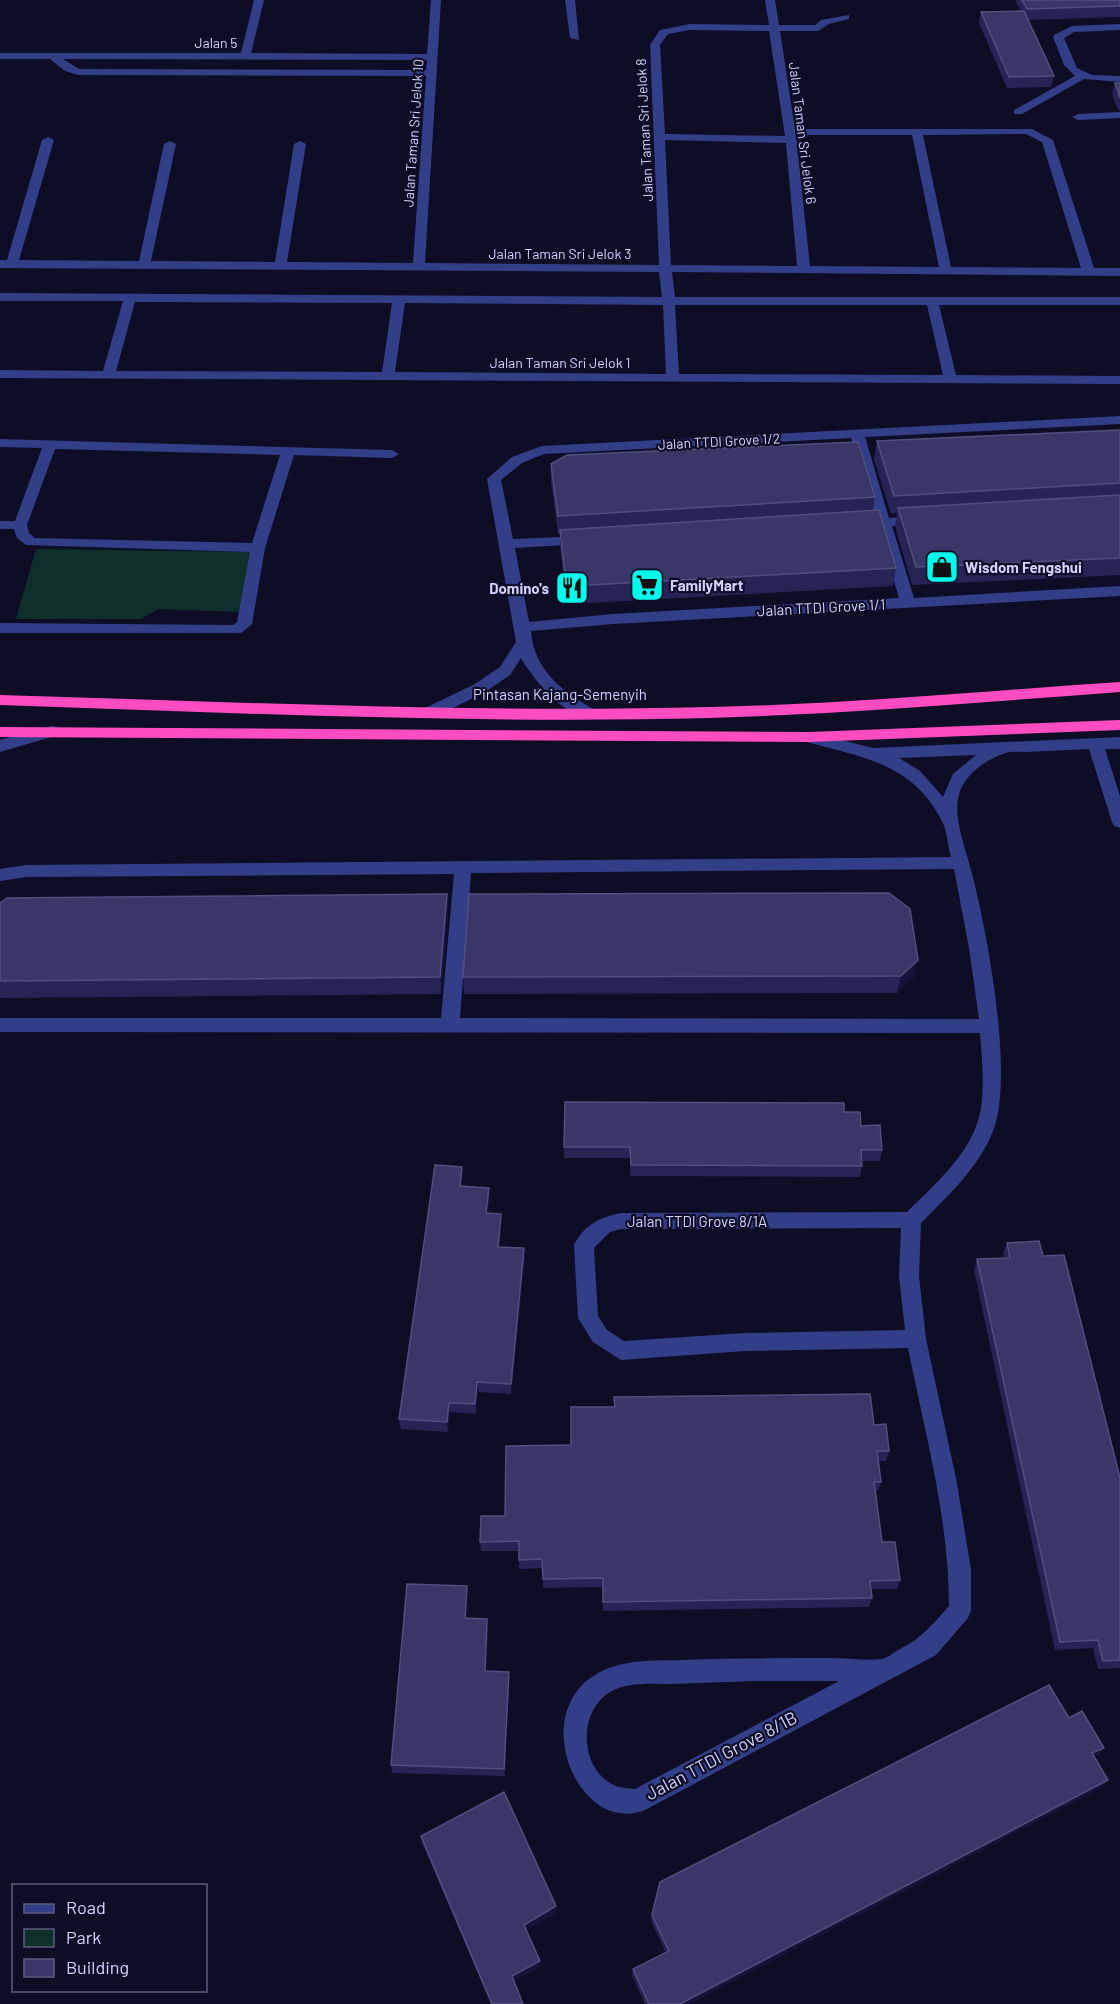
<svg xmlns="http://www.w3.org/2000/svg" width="1120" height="2004" font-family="Barlow,sans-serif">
<rect width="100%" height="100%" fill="#0d0d26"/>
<polygon fill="#0f302a" points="36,549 250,552 242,612 158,609 141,619 16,619"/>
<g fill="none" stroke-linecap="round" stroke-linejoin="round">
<g fill="#333e89" fill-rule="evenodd">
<path d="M254,0H264L251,53L427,54L431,0H441L425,263L659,265L650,45L660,30L690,24L769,25L765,0H775L779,25H815L821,20L849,15V19L829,24L818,31H780L795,129H1032L1053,140L1094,268H1120V276L672,272L675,297H1120V305H939L956,375L1120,376V384L0,378V370L103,371L123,301H0V293L662,297L659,272L0,268V260H7L42,140L48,137L54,140L19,260L139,261L164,144L170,141L176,144L151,261L275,262L294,144L300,141L306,144L287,262L413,263L426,76L78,75L65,71L50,59H0V53H241ZM690,30L769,31L785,136L665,134L660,45L668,34ZM63,59L427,60L426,70L79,69ZM1026,134L1042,142L1081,268L951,267L923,135ZM796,135H912L939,267L810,266ZM665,140L786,143L797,266L671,265ZM135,302L392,303L382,372L116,371ZM405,303L663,305L666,374L395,372ZM675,305H927L943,375L679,374Z"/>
<polygon points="565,0 575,0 579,40 570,38"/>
<polygon points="1120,24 1120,30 1074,32 1064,38 1077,68 1092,75 1120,76 1120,82 1084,79 1022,114 1014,114 1014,110 1075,76 1064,65 1053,37 1054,35 1072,26"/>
<polygon points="1120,112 1120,118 1078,120 1072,117 1078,114"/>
<path d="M1120,416V424L865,437L889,518L921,516L928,520L921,524L892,526L914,598L1120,586V596L613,624L531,631C534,670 561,690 593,709L595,713L593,717C569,723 531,677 521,658L510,675L485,692L435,717H423L421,713L423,709L475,684L500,667L516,642L487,479L512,457L542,446ZM851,438L876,519L858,520L851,524L858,528L878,527L899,598L613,614L529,622L515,548L582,544L589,540L582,536L513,539L501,480L522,463L544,454Z"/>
<path d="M0,439L392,450L399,454L392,458L294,455L265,548L252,624L241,633H0V623L233,625L237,622L250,552L26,545L17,538L14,529H0V521H15L42,448L0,447ZM55,449L280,455L252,543L35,538L29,533L27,525Z"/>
<polygon points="52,726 58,727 60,731 58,735 0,752 0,740"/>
<path d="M809,732L873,748L1120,737V749H1105L1120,796V828L1114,826L1112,822L1089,749C1068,750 1047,751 1025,752C1018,752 1009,751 1003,754C989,758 971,771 964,783C949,806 963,840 969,863C986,922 1015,1076 993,1131C979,1167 948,1196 921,1223L919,1276L926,1339L957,1483L971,1570V1610L968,1618L936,1655L645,1810C579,1837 525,1711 600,1672C625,1659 654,1661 681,1660C731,1658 781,1658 831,1658C847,1658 867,1661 882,1659C887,1658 893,1653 898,1650C922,1638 931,1626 949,1606C949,1519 925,1433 908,1348L745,1351L621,1360L593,1342L578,1318L574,1245C584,1225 600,1217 621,1213L907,1212C933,1186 967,1157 978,1121C986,1094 982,1061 980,1033L0,1032V1018H441L454,874L26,877L0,881V869L26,865L951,857C948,846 947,831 942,821C912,762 860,757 803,741L801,737L803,733ZM976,755L953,774L943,797L920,771L899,758ZM954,869L969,948L979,1019L460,1018L471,873ZM901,1228L899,1276L905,1330L745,1333L624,1341L607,1330L598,1316L594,1248L610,1232L621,1229ZM755,1681H839L635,1789C629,1788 622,1788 616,1786C577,1770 577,1705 616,1689C633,1682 654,1684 671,1684C699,1683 727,1682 755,1681Z"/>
</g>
<g fill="#ff4cc0" fill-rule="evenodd">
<path d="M1120,682V692C983,702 847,714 710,718C473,724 236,713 0,705V695C236,702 473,713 710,707C847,704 983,691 1120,682Z"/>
<polygon points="1120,720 1120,730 809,742 0,737 0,727 809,732"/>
</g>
</g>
<g fill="#262455">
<polygon points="1015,0 1120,0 1120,17 1028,20 1054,76 1051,87 1007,88 979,23 981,12 1021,11"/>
<polygon points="1115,83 1120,83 1120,111 1118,110 1112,94"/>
<polygon points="1120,430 1120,575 912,585 895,526 897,513 891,514 874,459 877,441"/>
<polygon points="551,464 875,497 873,510 896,568 893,586 589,603 565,590 560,547 560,534 558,534 551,482"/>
<polygon points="889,893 914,977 897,993 464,994 463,977"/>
<polygon points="447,894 448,912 441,994 0,998 0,903"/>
<polygon points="565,1102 861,1126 882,1150 880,1161 862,1161 862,1166 860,1177 630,1176 630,1158 564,1158"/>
<polygon points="462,1167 463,1178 462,1186 490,1199 488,1213 501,1214 501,1225 499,1247 525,1259 511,1394 478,1392 476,1414 450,1412 448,1432 401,1429 399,1419"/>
<polygon points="1007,1243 1043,1256 1120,1478 1120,1668 1098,1669 1093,1648 1055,1650 974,1270 977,1259 1004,1258 1003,1254"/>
<polygon points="614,1397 874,1425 889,1451 886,1461 879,1461 881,1482 878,1491 875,1491 882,1542 900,1580 897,1589 871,1589 872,1598 869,1607 603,1611 602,1587 543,1588 543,1568 519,1569 519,1551 481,1551 480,1542 571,1445 614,1407"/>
<polygon points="468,1595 467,1618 487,1619 488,1628 486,1671 509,1680 505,1776 392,1773 391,1765"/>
<polygon points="1069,1718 1104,1748 1098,1755 1094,1757 1108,1780 1102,1787 689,2004 645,2004 632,1975 633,1969 666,1953 651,1921 652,1915"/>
<polygon points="421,1836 556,1913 526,1930 540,1961 540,1967 514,1981 523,2004 491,2004 422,1843"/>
</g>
<g fill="#14133a">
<polygon points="447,894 448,912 441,994 440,977"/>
<polygon points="918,960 914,977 897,993 901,976"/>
<polygon points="462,1167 463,1178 461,1197 460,1186"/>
<polygon points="489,1188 490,1199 487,1224 486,1213"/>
<polygon points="501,1214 501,1225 498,1257 498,1247"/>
<polygon points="524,1248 525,1259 511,1394 511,1384"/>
<polygon points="477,1382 478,1392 476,1414 475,1404"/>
<polygon points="449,1403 450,1412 448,1432 447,1422"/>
<polygon points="467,1586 468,1595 466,1627 465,1618"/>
<polygon points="487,1619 488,1628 485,1679 485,1671"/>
<polygon points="509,1672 509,1680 505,1776 504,1769"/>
<polygon points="1104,1748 1098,1755 1087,1761 1092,1753"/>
<polygon points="1108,1780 1102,1787 689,2004 680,2004"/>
<polygon points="556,1906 556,1913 524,1931 524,1925"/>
<polygon points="540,1961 540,1967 512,1982 512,1976"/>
</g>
<g fill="#383767" stroke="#50507f" stroke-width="1.5">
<polygon points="1022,0 1120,0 1120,6 1027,9"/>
<polygon points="1024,11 1054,76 1009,77 981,12"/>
<polygon points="1115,83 1120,83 1120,98"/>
<polygon points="1120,430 1120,483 894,496 877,441"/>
<polygon points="858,442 875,497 558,516 551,464 567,455"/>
<polygon points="1120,495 1120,558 916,567 898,508"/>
<polygon points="879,510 896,568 589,585 565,573 560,530"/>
<polygon points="889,893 910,909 918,960 901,976 463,977 469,894"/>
<polygon points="447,894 440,977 0,981 0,903 7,898"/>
<polygon points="565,1102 844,1103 844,1112 860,1112 861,1126 880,1125 882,1150 861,1150 862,1166 631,1165 630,1147 564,1147"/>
<polygon points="435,1165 462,1167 460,1186 489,1188 486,1213 501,1214 498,1247 524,1248 511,1384 477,1382 475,1404 449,1403 447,1422 399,1419"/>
<polygon points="1039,1241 1043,1256 1064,1255 1120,1478 1120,1660 1103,1661 1098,1640 1060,1642 977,1259 1010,1258 1007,1243"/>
<polygon points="870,1394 874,1425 886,1424 889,1451 877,1451 881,1482 874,1482 882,1542 895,1542 900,1580 870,1581 872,1598 603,1602 603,1578 543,1579 542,1559 519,1560 519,1541 480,1542 481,1516 505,1516 506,1446 571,1445 571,1407 615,1407 614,1397"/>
<polygon points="407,1584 467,1586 465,1618 487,1619 485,1671 509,1672 504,1769 391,1765"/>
<polygon points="1049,1685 1069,1718 1082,1711 1104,1748 1092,1753 1108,1780 680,2004 649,2004 633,1969 669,1951 652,1915 660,1882"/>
<polygon points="504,1792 556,1906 524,1925 540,1961 512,1976 523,2004 492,2004 421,1836"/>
</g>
<defs>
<g id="shop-square" transform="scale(1.725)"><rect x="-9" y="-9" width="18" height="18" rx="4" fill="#00fceb" stroke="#0d0d26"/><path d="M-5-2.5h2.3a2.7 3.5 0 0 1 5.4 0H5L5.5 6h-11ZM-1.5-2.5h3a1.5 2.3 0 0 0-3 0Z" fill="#111"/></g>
<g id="supermarket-square" transform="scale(1.725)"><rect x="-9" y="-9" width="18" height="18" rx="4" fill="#00fceb" stroke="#0d0d26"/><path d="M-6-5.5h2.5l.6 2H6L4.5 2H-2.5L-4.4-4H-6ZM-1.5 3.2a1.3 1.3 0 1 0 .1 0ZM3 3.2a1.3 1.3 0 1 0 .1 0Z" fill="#111"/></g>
<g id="restaurant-square" transform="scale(1.725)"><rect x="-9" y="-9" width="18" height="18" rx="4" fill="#00fceb" stroke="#0d0d26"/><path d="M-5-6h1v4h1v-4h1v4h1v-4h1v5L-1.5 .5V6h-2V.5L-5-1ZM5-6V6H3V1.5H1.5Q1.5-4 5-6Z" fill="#111"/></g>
</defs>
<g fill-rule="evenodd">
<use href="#shop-square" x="942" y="567"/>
<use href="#supermarket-square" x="647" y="585"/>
<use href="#restaurant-square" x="572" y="588"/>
</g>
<g text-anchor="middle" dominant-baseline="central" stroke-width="4.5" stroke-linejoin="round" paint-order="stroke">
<g font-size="14" fill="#d1d4ff" stroke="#0d0d26">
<text x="216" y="42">Jalan 5</text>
<text transform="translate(644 130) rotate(-93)">Jalan Taman Sri Jelok 8</text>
<text transform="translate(413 133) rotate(-86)">Jalan Taman Sri Jelok 10</text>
<text transform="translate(803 133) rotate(83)">Jalan Taman Sri Jelok 6</text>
<text x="560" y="253">Jalan Taman Sri Jelok 3</text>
<text x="560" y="362">Jalan Taman Sri Jelok 1</text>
<text transform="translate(719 441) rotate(-3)">Jalan TTDI Grove 1/2</text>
</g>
<g font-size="15" font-weight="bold" fill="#d1d4ff" stroke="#0d0d26" text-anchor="start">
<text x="965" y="567">Wisdom Fengshui</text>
<text x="670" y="585">FamilyMart</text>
<text x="549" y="588" text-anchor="end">Domino's</text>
</g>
<g font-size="15" fill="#d1d4ff" stroke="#0d0d26">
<text transform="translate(821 607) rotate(-3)">Jalan TTDI Grove 1/1</text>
<text x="560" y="694">Pintasan Kajang-Semenyih</text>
<text x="697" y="1221">Jalan TTDI Grove 8/1A</text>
</g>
<g font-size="18" fill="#d1d4ff" stroke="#0d0d26">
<text transform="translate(721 1755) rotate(-28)">Jalan TTDI Grove 8/1B</text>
</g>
</g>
<rect x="12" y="1884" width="195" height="108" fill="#0d0d26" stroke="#5b5d7d" stroke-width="1.5"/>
<rect x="24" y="1904" width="30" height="9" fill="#333e89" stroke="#5b5d7d" stroke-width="1.5"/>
<text x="66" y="1914" font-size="18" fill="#d1d4ff">Road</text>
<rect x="24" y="1929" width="30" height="18" fill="#0f302a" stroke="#5b5d7d" stroke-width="1.5"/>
<text x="66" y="1944" font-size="18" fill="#d1d4ff">Park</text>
<rect x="24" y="1959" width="30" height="18" fill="#383767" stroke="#5b5d7d" stroke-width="1.5"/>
<text x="66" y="1974" font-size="18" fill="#d1d4ff">Building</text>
</svg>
